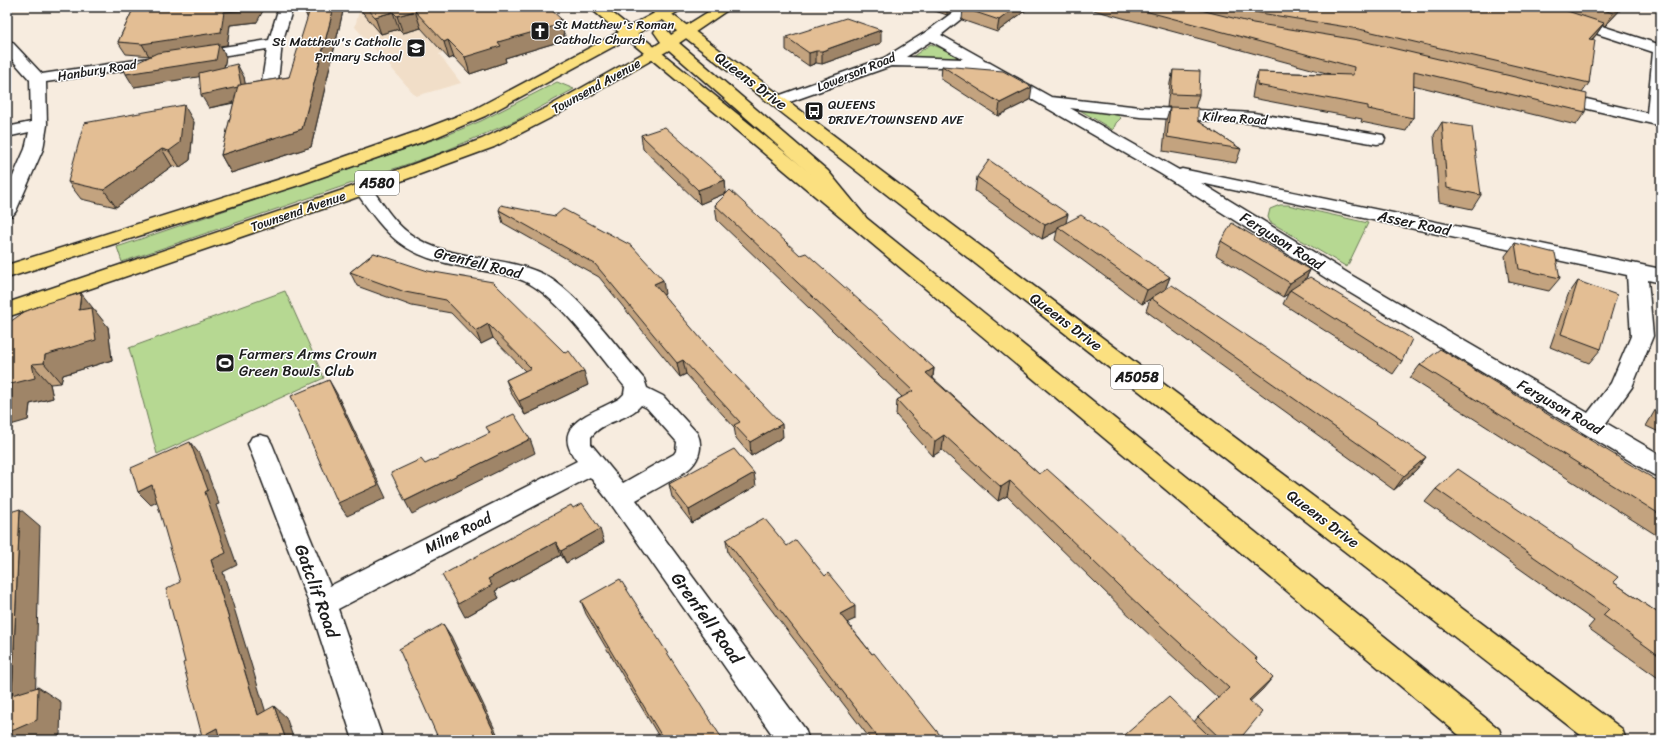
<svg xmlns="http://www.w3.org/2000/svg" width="1668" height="747" font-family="Sriracha,sans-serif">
<rect width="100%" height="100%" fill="#f7ecdf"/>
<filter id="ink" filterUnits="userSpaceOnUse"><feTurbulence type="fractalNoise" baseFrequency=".025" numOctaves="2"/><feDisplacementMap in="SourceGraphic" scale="8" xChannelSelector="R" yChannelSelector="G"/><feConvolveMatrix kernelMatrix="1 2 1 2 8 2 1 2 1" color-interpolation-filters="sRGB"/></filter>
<g filter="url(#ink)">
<polygon fill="#f1dec8" points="360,7 486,7 477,43 439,54 461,83 416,96 355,27"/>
<g fill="#b6d892" stroke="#697a57">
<polygon points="931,44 957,55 958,57 955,59 912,57"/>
<polygon points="557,82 574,89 515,121 440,153 122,262 117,247 447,135 481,121"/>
<polygon points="1078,109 1118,115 1121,118 1116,123 1113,130"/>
<polygon points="1280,205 1288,205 1368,223 1347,267 1270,222 1268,217 1270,209"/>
<polygon points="285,291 324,378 157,454 129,348"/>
</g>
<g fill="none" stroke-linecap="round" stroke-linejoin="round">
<g stroke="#1c1c1c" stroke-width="3">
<g id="minor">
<polygon points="279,7 293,7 282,43 278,81 275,84 265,84 262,81 267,49 46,82 47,125 43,149 16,211 13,215 7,217 7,190 25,149 29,132 7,137 7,127 31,122 30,80 7,54 7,41 12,42 42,74 269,40"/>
<path d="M960,7H976L941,35L982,58L984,61L990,63L1051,97L1140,107L1254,113L1377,134L1383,135L1385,139L1383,143L1377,144L1254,123L1140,117L1070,108L1179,170L1182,169L1661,269V283L1648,280L1653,336L1632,387L1606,423L1661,455V477L1652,474L1337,285L1161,174L981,70L942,67L891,66L784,104L778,106L772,104L770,101L772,98L884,58L926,32ZM931,41L963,59L906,57ZM1201,183L1627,275L1631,336L1611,383L1588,413L1351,275Z"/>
<polygon points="1522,7 1543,7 1661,45 1661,126 1550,100 1548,97 1550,94 1556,92 1647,113 1653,52 1524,10"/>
<path d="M363,184L369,185C382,202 393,222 410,234C449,262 501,254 543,274C577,291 619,350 644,379L647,388L663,396L697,433C703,444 700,458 691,467C680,477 650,492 636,500L805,729L809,740H776L611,504L590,477L338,609L383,740H353L309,603L248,444L252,437L260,435L268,437L272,444L330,586L577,461C547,423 595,413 620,398L624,394L625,387C600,356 563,303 530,284C511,274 490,272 469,268C404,256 391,242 354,189L357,185ZM641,405L647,408L677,442L676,451L674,454L623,483L591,444V437C603,420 628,421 641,405Z"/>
</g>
</g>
<g stroke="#1c1c1c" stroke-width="3">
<g id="major">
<polygon points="666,7 683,7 681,10 485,116 436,137 302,184 7,278 7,265 290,176 424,129 473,110"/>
<polygon points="716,7 732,7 679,43 828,171 865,216 867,220 865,224 858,226 851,224 816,179 669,50 558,114 494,147 352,199 7,317 7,303 340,191 482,139 546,108 649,50 661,42 654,32 656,29 666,29 671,35"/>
</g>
</g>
<g stroke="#1c1c1c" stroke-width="3">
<g id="highway">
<polygon points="589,7 605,7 1499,729 1503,740 1465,740"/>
<polygon points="646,7 662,7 784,98 1622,729 1626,740 1587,740"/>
</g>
</g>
<use href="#minor" fill="#fff" fill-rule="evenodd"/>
<use href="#major" fill="#fbe080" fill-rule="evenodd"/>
<use href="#highway" fill="#fbe080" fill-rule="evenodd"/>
</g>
<g fill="#c3a37f" stroke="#1c1c1c">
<polygon points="134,7 257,22 230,25 227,45 220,46 226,57 224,67 244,77 245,84 289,77 344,7 311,147 231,173 221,155 234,103 209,108 200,76 134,87 151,56 126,54 118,42"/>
<polygon points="358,7 548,7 565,35 565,40 505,58 506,62 470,74 454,57 449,59 421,28 403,33 399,29 381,34"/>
<polygon points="923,7 958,7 947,15"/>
<polygon points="1030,7 997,32 962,20 963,8"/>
<polygon points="1084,7 1623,7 1605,26 1603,25 1596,35 1592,40 1589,83 1582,93 1585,112 1576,125 1413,85 1413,118 1406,131 1361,122 1362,119 1252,98 1254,85 1258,72 1330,74 1097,11"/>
<polygon points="786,37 881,43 822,64 816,63 809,66 786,50"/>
<polygon points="942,66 1030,100 998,116 941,79"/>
<polygon points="1173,70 1199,95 1195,108 1198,121 1241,149 1236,163 1163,151 1166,120 1170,107 1167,107 1170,83"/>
<polygon points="194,122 190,160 180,167 172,166 116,207 81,199 68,182"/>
<polygon points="1442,122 1481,195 1472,209 1439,202 1434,135"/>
<polygon points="641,135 725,180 726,193 700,204 643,149"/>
<polygon points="977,177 1170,277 1165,289 1426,457 1416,470 1394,490 1146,311 1150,299 1142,304 1055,240 1057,231 1042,239 975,191"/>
<polygon points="715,205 800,255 934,368 933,378 1039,474 1257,658 1256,660 1263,689 1250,701 1239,740 1119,740 1194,722 1198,717 1218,698 1139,625 1007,496 998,501 942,450 933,456 896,415 897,400 902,397 717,220"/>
<polygon points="499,210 665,294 663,295 783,437 751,456 736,438 734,427 686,374 680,377 599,277 503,223"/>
<polygon points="1221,241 1310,270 1305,281 1402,361 1393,374 1283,304 1288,294 1283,297 1216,255"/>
<polygon points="1515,243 1560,278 1549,291 1509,282 1505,256"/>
<polygon points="374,253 588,385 525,415 511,393 506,380 525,371 493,338 481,344 451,313 412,306 357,286 350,272"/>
<polygon points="1578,281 1601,349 1589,363 1550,347 1568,295"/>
<polygon points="97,312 96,313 108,327 112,360 63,375 61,383 50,384 53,398 30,404 28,420 7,324"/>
<polygon points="1420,365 1661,483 1661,538 1410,378"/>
<polygon points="1661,400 1661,433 1646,426"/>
<polygon points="669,484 756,486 692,523 672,497"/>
<polygon points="1436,489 1613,582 1661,615 1661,680 1588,628 1594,621 1425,502"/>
<polygon points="573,508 604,542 566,563 561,555 495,591 499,598 465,617"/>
<polygon points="726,540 787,546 855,619 847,622 872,654 944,740 871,740 728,553"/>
<polygon points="581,601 723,740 661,740 586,614"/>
</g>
<g fill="#9f8568" stroke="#1c1c1c">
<polygon points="253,7 265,7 257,22 230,25 227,45 220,46 226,57 223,73 134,87 126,74 219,46 149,56 142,44 224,12"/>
<polygon points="334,7 344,7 311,147 231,173 221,155 302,129"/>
<polygon points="947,7 958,7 947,15"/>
<polygon points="1016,7 1030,7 997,32 999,20"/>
<polygon points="1619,7 1623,7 1605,26 1613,13"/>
<polygon points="310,9 311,26 304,10"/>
<polygon points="415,11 421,28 403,33 397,16"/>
<polygon points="393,12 399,29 381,34 375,17"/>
<polygon points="561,19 565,40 505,58 506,62 470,74 465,57 498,42"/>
<polygon points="1604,23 1596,35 1581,51 1589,39"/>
<polygon points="881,30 881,43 822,64 822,51"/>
<polygon points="448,40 454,57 449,59 444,42"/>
<polygon points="816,51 816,63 809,66 809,53"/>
<polygon points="237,64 244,77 248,99 209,108 201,95"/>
<polygon points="1032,87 1030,100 998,116 1000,103"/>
<polygon points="184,105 194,122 190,160 180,167 169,151"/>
<polygon points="162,149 172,166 116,207 104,190"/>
<polygon points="725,180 726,193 700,204 698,190"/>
<polygon points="1068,214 1065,227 1058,227 1057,231 1042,239 1045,225"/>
<polygon points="1310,270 1303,284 1290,290 1288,294 1283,297 1290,283"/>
<polygon points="1170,277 1165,290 1151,298 1150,299 1142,304 1147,290"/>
<polygon points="663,280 665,294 657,298 654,284"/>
<polygon points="81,293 108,327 112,360 63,375 61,383 44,363 45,355 79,310"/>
<polygon points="488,324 493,338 481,344 476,331"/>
<polygon points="683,360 686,374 680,377 677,363"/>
<polygon points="32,364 50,384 53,398 30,404 28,420 7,426 7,401 11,384"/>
<polygon points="934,368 932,383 926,373"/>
<polygon points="584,371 588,385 525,415 519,401"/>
<polygon points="329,380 337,394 386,498 347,516 338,503"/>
<polygon points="782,424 783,437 751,456 750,442"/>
<polygon points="944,435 942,450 933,456 935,441"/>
<polygon points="530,439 535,453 412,514 405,501"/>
<polygon points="190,442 201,456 219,504 216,505 237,565 223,572 270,726 258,715 211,560 205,492"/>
<polygon points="1426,457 1416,470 1394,490 1404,476"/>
<polygon points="754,473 756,486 692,523 689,510"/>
<polygon points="1010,481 1007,496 998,501 1001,487"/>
<polygon points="152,485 164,498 151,505 138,492"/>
<polygon points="20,509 40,526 35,710 12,695"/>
<polygon points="600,529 604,542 566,563 561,551"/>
<polygon points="556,542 561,555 495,591 499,598 465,617 458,604 488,579"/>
<polygon points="855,606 855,619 840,626 840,614"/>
<polygon points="443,624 451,636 500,740 498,740"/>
<polygon points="1273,677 1263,689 1239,712 1249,700"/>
<polygon points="38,687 61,702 60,735 49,740 7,740 7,733"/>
<polygon points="274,706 286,717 294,740 286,740"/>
<polygon points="217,728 228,740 207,740 202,736"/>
</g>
<g fill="#e3be94" stroke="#1c1c1c">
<polygon points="134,7 253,7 251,10 224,12 221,32 142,44 118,42"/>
<polygon points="305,7 334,7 302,129 221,155 238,85 289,77 310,9 304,10"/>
<polygon points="366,7 548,7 561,19 558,20 562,24 498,42 501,46 465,57 448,40 444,42 415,11 397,16 393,12 375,17"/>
<polygon points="964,7 1016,7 999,20 963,8"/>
<polygon points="1130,7 1189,7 1253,23 1358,40 1587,94 1585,112 1414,71 1413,118 1368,109 1368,106 1257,85 1258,72 1353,75 1354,67"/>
<polygon points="1233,7 1555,7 1604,23 1589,39 1595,40 1589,83 1359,29 1254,12"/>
<polygon points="1594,7 1619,7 1613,13"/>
<polygon points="846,18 881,30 822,51 816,51 809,53 786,37"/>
<polygon points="219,44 216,60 126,74 124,69 157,53"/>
<polygon points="237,64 241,85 238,85 238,87 201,95 199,73"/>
<polygon points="942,66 1003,71 1032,87 1000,103"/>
<polygon points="1173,70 1200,71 1199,95 1171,94"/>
<polygon points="184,105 180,143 169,151 162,149 104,190 68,182 84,123"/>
<polygon points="1170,107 1198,108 1198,121 1241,149 1167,137"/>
<polygon points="1442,122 1472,127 1481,195 1447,188"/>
<polygon points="665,127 725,180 698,190 641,135"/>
<polygon points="989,160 1068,214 1045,225 977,177"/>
<polygon points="730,190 800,255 806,253 887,325 934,368 926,373 1039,474 1047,469 1257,658 1255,659 1273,677 1249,700 1262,712 1239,740 1222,740 1198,717 1229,688 1146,612 1010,481 1001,487 944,435 935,441 897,400 913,391 715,205"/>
<polygon points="501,205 555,216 563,209 632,246 663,280 654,284 708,347 782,424 750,442 734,425 740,422 683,360 677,363 595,264 499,210"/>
<polygon points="1081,215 1170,277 1147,290 1058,227"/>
<polygon points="1232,223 1310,270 1290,283 1221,241"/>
<polygon points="1515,243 1555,253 1560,278 1519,269"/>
<polygon points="374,253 428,271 493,282 565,353 569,351 584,371 519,401 506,380 531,368 488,324 476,331 446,300 405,292 350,272"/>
<polygon points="1310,277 1412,339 1402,361 1290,290"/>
<polygon points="1578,281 1617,295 1601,349 1561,334"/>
<polygon points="1172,285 1426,457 1404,476 1151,298"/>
<polygon points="81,293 79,310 92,308 96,340 45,355 44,363 32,364 35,378 11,384 9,400 7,401 7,324 24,312 47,303"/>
<polygon points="1440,349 1661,483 1661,515 1420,365"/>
<polygon points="329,380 378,485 338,503 291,396"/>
<polygon points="514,414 530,439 405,501 391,473 421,459 425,464 490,433 486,427"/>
<polygon points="190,442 208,490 205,492 226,553 211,560 258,715 274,706 286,740 220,740 217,728 202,736 183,663 185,662 166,589 180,582 152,485 138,492 131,468"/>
<polygon points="734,449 754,473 689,510 669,484"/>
<polygon points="1458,469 1618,577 1613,582 1661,615 1661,657 1603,615 1609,609 1436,489"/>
<polygon points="582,503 600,529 561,551 556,542 488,579 492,585 458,604 442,575 571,505 573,508"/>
<polygon points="20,509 12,695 38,687 37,720 7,733 7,513"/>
<polygon points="764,518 787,546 796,540 825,576 828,573 855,606 840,614 872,654 874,653 944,740 880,740 726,540"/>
<polygon points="620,579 723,740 664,740 581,601"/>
<polygon points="443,624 498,740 439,740 399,649"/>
<polygon points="1169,697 1208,735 1203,740 1119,740"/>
</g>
</g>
<defs>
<g id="church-square" transform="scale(1)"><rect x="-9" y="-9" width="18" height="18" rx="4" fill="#1c1c1c" stroke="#fff"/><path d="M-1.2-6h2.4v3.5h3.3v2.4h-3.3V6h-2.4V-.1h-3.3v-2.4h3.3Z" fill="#fff"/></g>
<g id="school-square" transform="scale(1)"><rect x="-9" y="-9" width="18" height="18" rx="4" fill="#1c1c1c" stroke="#fff"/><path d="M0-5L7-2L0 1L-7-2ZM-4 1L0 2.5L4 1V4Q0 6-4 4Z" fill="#fff"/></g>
<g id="bus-square" transform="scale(1)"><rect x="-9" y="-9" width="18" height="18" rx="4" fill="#1c1c1c" stroke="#fff"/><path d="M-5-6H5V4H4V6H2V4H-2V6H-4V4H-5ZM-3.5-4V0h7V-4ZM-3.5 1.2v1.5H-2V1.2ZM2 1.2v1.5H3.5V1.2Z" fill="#fff"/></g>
<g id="stadium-square" transform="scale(1)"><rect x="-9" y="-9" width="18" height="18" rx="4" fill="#1c1c1c" stroke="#fff"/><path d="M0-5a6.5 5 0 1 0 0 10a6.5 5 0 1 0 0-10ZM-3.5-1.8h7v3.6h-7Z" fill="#fff"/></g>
</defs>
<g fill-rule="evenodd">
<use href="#church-square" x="540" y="31"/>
<use href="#school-square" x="416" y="48"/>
<use href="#bus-square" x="814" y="111"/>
<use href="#stadium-square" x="225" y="363"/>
</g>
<g text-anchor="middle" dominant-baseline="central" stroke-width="3" stroke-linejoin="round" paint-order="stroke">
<g font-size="13" fill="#1c1c1c" stroke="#fff" text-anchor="start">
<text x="554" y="24">St Matthew's Roman<tspan x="554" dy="15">Catholic Church</tspan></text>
<text x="402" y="41" text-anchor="end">St Matthew's Catholic<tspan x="402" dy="15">Primary School</tspan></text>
<text x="828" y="104">QUEENS<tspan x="828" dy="15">DRIVE/TOWNSEND AVE</tspan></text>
</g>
<g font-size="13" fill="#1c1c1c" stroke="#fff">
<text transform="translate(97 70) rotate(-9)">Hanbury Road</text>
<text transform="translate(856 72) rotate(-22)">Lowerson Road</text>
<text transform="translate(596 86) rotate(-29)">Townsend Avenue</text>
<text transform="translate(1235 118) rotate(4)">Kilrea Road</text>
<text transform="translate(298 211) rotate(-19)">Townsend Avenue</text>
</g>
<g fill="#fff" stroke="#606060" stroke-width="1">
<rect x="355" y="171" width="44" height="24" rx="3"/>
<rect x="1111" y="365" width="52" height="24" rx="3"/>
</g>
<g font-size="14" font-weight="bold" fill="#1c1c1c">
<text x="377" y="183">A580</text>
<text x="1137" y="377">A5058</text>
</g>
<g font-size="15" fill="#1c1c1c" stroke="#fff">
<text transform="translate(751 81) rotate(37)">Queens Drive</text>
<text transform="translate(1414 223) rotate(12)">Asser Road</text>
<text transform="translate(1282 241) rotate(32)">Ferguson Road</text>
<text transform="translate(478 263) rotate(14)">Grenfell Road</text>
<text transform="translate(1066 322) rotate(37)">Queens Drive</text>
<text transform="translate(1560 407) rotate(30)">Ferguson Road</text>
<text transform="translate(1323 519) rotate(37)">Queens Drive</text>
<text transform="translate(458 533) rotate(-27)">Milne Road</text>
</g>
<g font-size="15" fill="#1c1c1c" stroke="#fff" text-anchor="start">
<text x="239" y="354">Farmers Arms Crown<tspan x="239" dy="17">Green Bowls Club</tspan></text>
</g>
<g font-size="18" fill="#1c1c1c" stroke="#fff">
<text transform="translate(317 591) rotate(70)">Gatclif Road</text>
<text transform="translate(707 618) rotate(54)">Grenfell Road</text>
</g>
</g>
<rect width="1668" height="747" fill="none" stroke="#fff" stroke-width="24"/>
<rect x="12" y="12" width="1644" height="723" fill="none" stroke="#1c1c1c" stroke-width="1.5" filter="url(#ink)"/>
</svg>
